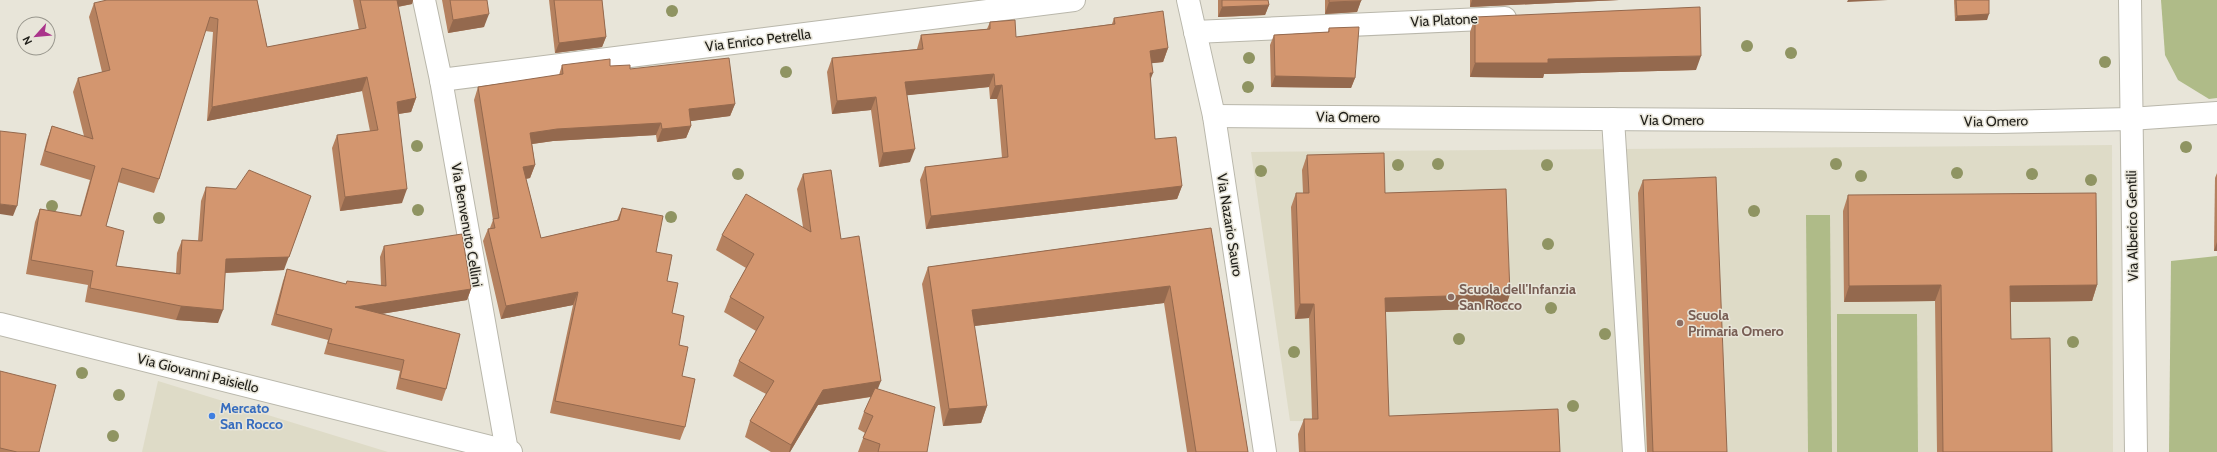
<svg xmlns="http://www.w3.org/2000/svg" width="2217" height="452" font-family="Cabin,sans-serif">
<rect width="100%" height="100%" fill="#e8e5d9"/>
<g fill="#dedbc7">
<polygon points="2112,145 2113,452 1388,452 1383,422 1290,421 1251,152"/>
<polygon points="158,381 388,452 142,452"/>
</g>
<g fill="#afbb88">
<polygon points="2161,0 2217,0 2217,98 2209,99 2178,80 2165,55"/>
<polygon points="1806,215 1830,215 1832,452 1808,452"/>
<polygon points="2217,256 2217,452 2169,452 2171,261"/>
<polygon points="1837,314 1917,314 1918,452 1837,452"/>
</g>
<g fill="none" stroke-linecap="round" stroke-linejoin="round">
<g stroke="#b9b7ab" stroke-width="24">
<g id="minor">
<polyline points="424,0 441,80 507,451"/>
<polyline points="1188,0 1214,116 1265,452"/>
<polyline points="2130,0 2136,452"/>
<polyline points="1195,32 1505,18"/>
<polyline points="441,80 1074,0"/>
<polyline points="1214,116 1995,122 2130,119 2217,113"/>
<polyline points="1613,119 1634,452"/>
<polyline points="0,324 511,452"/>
</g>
</g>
<use href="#minor" stroke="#fff" stroke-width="22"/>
</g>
<g fill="#8f9462">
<circle cx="672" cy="11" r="6"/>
<circle cx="1747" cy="46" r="6"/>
<circle cx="1791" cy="53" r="6"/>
<circle cx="1249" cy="58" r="6"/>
<circle cx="2105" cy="62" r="6"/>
<circle cx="786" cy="72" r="6"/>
<circle cx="1248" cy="87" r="6"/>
<circle cx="417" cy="146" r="6"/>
<circle cx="2186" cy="147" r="6"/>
<circle cx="1438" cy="164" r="6"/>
<circle cx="1836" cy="164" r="6"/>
<circle cx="1398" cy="165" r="6"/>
<circle cx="1547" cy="165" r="6"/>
<circle cx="1261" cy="171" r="6"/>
<circle cx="1957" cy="173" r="6"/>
<circle cx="738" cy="174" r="6"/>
<circle cx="2032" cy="174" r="6"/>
<circle cx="1861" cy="176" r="6"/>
<circle cx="2091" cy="180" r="6"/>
<circle cx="52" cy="206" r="6"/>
<circle cx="418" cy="210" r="6"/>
<circle cx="1754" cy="211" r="6"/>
<circle cx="671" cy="217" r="6"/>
<circle cx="159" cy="218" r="6"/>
<circle cx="1548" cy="244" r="6"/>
<circle cx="1551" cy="308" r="6"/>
<circle cx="1605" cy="334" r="6"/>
<circle cx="1459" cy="339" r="6"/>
<circle cx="2073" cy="342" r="6"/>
<circle cx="1294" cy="352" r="6"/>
<circle cx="82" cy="373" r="6"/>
<circle cx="119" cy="395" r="6"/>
<circle cx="1573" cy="406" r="6"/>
<circle cx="113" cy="436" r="6"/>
</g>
<g fill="#b5815f">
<polygon points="257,0 267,47 359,30 353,0 413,0 412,4 398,7 416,98 411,112 398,114 402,203 340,211 332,148 337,135 370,131 362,91 207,121 213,32 205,31 159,179 154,193 118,182 106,226 116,266 176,273 177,253 182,240 198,241 201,201 206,187 284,270 225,273 218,323 176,320 85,302 88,285 26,274 35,222 40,209 80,216 90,180 40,165 47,140 52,126 84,136 73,92 78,78 102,72 89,17 94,3"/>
<polygon points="442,0 487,0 484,27 448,33"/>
<polygon points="549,0 602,0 606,37 602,47 555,53"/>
<polygon points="1218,0 1268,0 1269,5 1265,15 1218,17"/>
<polygon points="1325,0 1362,0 1361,0 1357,12 1325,14"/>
<polygon points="1470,0 1619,0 1470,7"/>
<polygon points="1954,0 1989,0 1987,20 1955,21"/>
<polygon points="1475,17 1696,70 1544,74 1543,78 1470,77 1470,32"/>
<polygon points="1114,18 1168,48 1163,62 1151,63 1150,80 1155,139 1182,186 1177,199 926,229 920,180 925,167 1002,158 997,99 990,99 989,87 907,95 910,162 879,167 871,110 832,114 827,72 832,58 917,49 921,35 987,29 990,22 1016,37 1112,24"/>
<polygon points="1329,28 1355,78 1351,88 1271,87 1270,45 1274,35 1328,32"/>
<polygon points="562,65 610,66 630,69 735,104 730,116 690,121 691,126 686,138 657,142 656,135 553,141 532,144 535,165 530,178 526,179 541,238 617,220 622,208 656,252 667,281 672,313 679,345 682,376 685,427 680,440 550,413 573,305 501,319 483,241 488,229 490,228 493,220 474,100 478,87 559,75"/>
<polygon points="1307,155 1385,193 1510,294 1505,308 1385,312 1389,416 1560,452 1299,452 1298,434 1304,419 1312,419 1309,318 1295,319 1291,207 1296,193 1303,193 1302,170"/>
<polygon points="2217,173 2217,251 2214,251 2215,178"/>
<polygon points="803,174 841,239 878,389 927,452 858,452 865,433 858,429 864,412 871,397 818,405 790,452 771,452 745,437 750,421 766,394 733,376 739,361 756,331 724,312 730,297 746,268 716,250 722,235 803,227 797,189"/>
<polygon points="1643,180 1727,452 1647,452 1638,193"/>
<polygon points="1848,195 2097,285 2092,301 2011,302 2011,339 2052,452 1937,452 1935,301 1844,302 1843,211"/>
<polygon points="1211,228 1248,452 1187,452 1164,303 974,326 987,406 981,423 943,426 922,284 928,267"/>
<polygon points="384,246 471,289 467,300 381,314 446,389 442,401 396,389 400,371 324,354 328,340 271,325 283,281 287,269 345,284 381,286 380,257"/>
<polygon points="0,371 39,452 0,452"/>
</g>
<g fill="#94694e">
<polygon points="394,0 413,0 412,4 391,8"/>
<polygon points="1472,0 1619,0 1470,7"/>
<polygon points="1848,0 1888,0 1847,2"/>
<polygon points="1361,1 1357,12 1325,14 1329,2"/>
<polygon points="1269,5 1265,15 1218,17 1222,7"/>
<polygon points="489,14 484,27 448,33 453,20"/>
<polygon points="1989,14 1987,20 1955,21 1957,16"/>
<polygon points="606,37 602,47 555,53 559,43"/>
<polygon points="1168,48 1163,62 1145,64 1150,51"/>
<polygon points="1701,56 1696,70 1544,74 1543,78 1470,77 1475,63 1548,59"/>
<polygon points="1150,73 1153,73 1148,86"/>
<polygon points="994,74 989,87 900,96 905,82"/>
<polygon points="1275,76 1355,78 1351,88 1271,87"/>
<polygon points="367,77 362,91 207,121 212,107"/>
<polygon points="1002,85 997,99 990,99 995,86"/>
<polygon points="876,97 871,110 832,114 837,101"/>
<polygon points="416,98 411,112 392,115 397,102"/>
<polygon points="735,104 730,116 684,122 689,109"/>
<polygon points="661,123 656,135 553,141 525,145 530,133 557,129"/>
<polygon points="691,126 686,138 657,142 662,129"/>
<polygon points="915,149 910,162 879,167 883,153"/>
<polygon points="535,165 530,178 518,180 523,167"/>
<polygon points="1182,186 1177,199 926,229 931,216"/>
<polygon points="407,189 402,203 340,211 345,197"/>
<polygon points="0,204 17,206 13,216 0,214"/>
<polygon points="306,210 284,270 221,273 226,259"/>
<polygon points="2217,242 2217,251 2214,251"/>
<polygon points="1941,285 1935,301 1844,302 1849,286"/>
<polygon points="2097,285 2092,301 2005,302 2010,286"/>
<polygon points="1170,286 1164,303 966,327 972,310"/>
<polygon points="471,289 467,300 350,319 355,307"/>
<polygon points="578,292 573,305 501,319 506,306"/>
<polygon points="1510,294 1505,308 1380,312 1385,298"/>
<polygon points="1300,304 1314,304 1309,318 1295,319"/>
<polygon points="181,306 223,310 218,323 176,320"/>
<polygon points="881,381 875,396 818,405 790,452 789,452 791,445 823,390"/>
<polygon points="987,406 981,423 943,426 949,409"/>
</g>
<g fill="#d3966f" stroke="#94694e">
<polygon points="107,0 257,0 267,47 366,28 360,0 397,0 416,98 397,102 407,189 345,197 337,135 378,130 367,77 212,107 218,19 210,17 159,179 122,168 106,226 124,231 116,266 180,274 182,240 202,241 206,187 236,189 249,170 311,196 289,257 226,259 223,310 181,306 90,288 93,271 31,260 40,209 81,216 95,166 45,151 52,126 93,139 78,78 110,70 94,3"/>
<polygon points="450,0 487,0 489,14 453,20"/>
<polygon points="554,0 602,0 606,37 559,43"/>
<polygon points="1222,0 1268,0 1269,5 1222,7"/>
<polygon points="1329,0 1361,0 1361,1 1329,2"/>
<polygon points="1956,0 1989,0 1989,14 1957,16"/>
<polygon points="1700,7 1701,56 1548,59 1548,63 1475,63 1475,17"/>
<polygon points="1163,11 1168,48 1150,51 1153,73 1150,73 1155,139 1176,137 1182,186 931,216 925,167 1008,157 1002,85 995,86 994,74 905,82 915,149 883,153 876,97 837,101 832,58 923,49 921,35 990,29 990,22 1015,20 1016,37 1115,24 1114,18"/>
<polygon points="1359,27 1355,78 1275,76 1274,35 1329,32 1329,28"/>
<polygon points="729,58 735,104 689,109 691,126 662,129 661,123 557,129 530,133 535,165 523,167 541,238 619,220 622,208 663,216 656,252 672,255 667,281 678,283 672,313 684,316 679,345 688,347 682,376 695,379 685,427 555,401 578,292 506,306 488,229 495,228 493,219 499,218 478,87 563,74 562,65 610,59 610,66 630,65 630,69"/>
<polygon points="0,131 26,134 17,206 0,204"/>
<polygon points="1384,153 1385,193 1506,189 1510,294 1385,298 1389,416 1558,409 1560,452 1305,452 1304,419 1318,419 1314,304 1300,304 1296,193 1309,193 1307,155"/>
<polygon points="831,170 841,239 859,236 881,381 823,390 791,445 750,421 774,381 739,361 764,317 730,297 754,254 722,235 746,194 811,232 803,174"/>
<polygon points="1716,177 1727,452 1653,452 1643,180"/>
<polygon points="2096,193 2097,285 2010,286 2011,339 2050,338 2052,452 1943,452 1941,285 1849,286 1848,195"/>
<polygon points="1211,228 1248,452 1196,452 1170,286 972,310 987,406 949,409 928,267"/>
<polygon points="462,234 471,289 355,307 460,334 446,389 400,378 404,360 328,343 332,329 276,314 287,269 346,284 347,281 386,286 384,246"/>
<polygon points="0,371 56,385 39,452 17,452 0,448"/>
<polygon points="875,388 935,407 927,452 878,452 880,444 863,438 873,416 864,412"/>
</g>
<g fill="#8d6e63" stroke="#e8e5d9" stroke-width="1.5">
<circle cx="1451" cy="297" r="4"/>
<circle cx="1680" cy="323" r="4"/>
</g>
<circle fill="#3f7fe0" stroke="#e8e5d9" stroke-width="1.5" cx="212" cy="416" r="4"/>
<g text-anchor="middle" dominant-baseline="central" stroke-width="3" stroke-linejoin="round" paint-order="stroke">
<g font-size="14" fill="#21201b" stroke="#e8e5d9">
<text transform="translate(1444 20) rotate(-3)">Via Platone</text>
<text transform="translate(758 40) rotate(-7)">Via Enrico Petrella</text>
<text transform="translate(1348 117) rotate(1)">Via Omero</text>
<text x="1672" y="120">Via Omero</text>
<text transform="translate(1996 121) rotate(-1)">Via Omero</text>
<text transform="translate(467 225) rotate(80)">Via Benvenuto Cellini</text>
<text transform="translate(1230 225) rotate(81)">Via Nazario Sauro</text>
<text transform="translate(2132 226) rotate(-91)">Via Alberico Gentili</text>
<text transform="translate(198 373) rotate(14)">Via Giovanni Paisiello</text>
</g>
<g font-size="14" font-weight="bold" fill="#785e54" stroke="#e8e5d9" text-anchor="start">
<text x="1459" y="289">Scuola dell'Infanzia<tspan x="1459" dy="16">San Rocco</tspan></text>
<text x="1688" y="315">Scuola<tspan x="1688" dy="16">Primaria Omero</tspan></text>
</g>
<g font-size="14" font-weight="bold" fill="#366cbe" stroke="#e8e5d9" text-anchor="start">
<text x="220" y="408">Mercato<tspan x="220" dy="16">San Rocco</tspan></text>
</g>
</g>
<g transform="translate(36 36) rotate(243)"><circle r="19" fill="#e8e5d9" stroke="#98968d"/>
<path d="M0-3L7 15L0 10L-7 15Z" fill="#aa348b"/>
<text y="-6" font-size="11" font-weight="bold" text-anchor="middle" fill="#21201b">N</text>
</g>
</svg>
